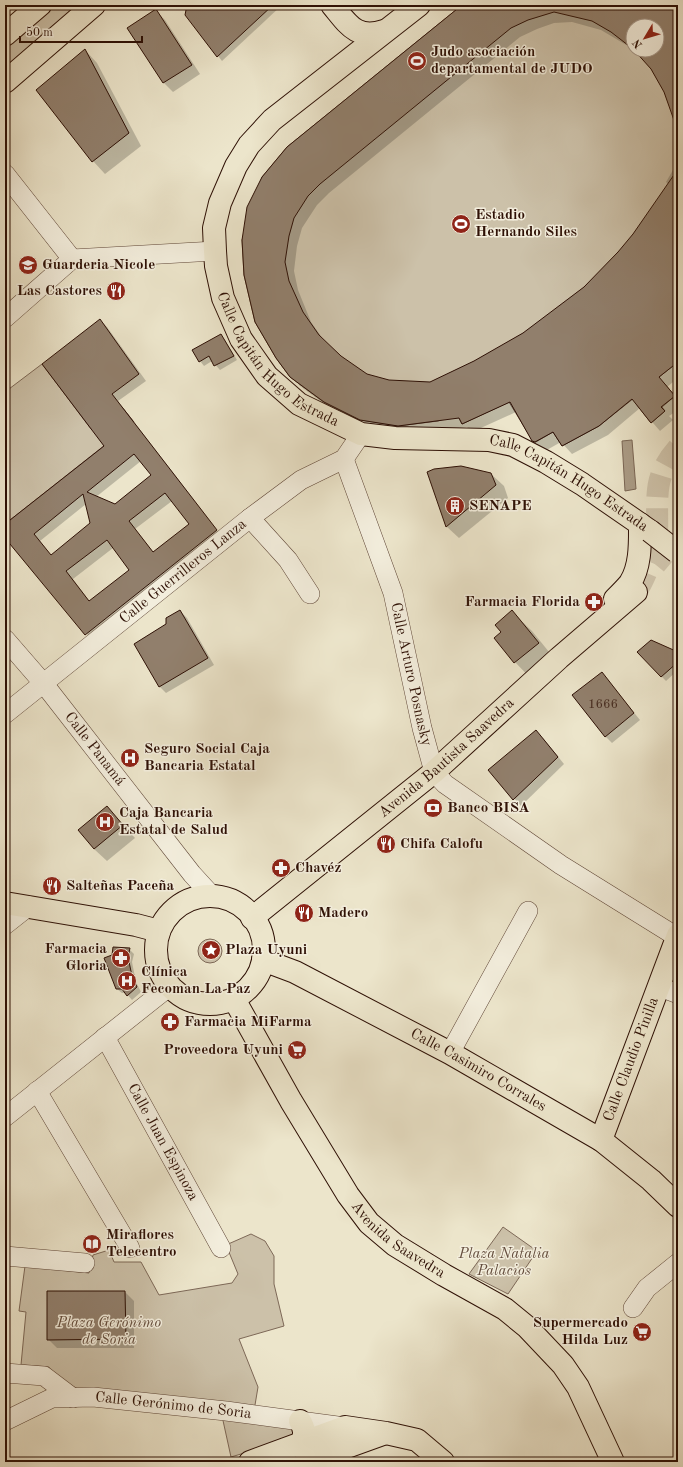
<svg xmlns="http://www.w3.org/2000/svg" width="683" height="1467" font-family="'Old Standard TT',serif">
<rect width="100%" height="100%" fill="#ece5cb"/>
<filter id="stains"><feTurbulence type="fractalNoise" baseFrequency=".005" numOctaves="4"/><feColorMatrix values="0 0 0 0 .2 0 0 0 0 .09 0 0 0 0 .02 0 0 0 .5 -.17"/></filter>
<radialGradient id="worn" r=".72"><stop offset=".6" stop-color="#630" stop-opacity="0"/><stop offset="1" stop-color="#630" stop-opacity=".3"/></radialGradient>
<g fill="#ccc1a9" stroke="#7d6857" fill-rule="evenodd">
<polygon points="55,5 80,5 5,70 5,48"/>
<path d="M462,5H678V362L654,381L664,383L675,396L662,407L665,411L651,423L637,405L648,395L644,390L599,426L562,446L553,432L534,443L509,402L462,424L457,414L438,421L398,426L360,420L325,403L290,377L276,358L255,322L244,275L242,240L262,177L287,147ZM633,26H657V50H633Z"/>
<polygon points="42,364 91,429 122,407 134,422 5,524 5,392"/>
<circle cx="210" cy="951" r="12"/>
<polygon points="503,1227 537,1251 508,1294 469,1274"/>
<polygon points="251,1234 265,1241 274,1256 274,1284 284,1326 239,1339 258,1387 254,1411 84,1392 54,1377 49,1367 21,1365 26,1312 19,1311 25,1266 89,1273 93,1255 109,1250 114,1262 141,1262 159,1295 232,1283 238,1274 226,1245"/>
<polygon points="222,1416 293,1426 295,1436 291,1439 231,1457"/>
</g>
<polygon fill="#ab9d88" stroke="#796554" points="632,440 636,489 625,491 622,441"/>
<g fill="#0003" fill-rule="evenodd">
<polygon points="188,5 282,5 222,61 186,15"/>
<path d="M464,5H678V378L667,387L678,400V410L669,416L673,420L660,431L640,408L608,435L572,454L561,442L545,451L542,450L533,440L516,412L472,432L467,427L408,434L370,428L334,411L300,386L291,376L243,240ZM572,22L601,30L633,49V26H657V50H634L652,68L665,92L675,119L678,143L673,170L666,182L669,185L634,235L619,253L584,287L524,334L475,362L431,383L389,381L367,375L340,357L327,345L311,322L298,290L294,271L297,246L302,228L317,205L329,193L520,37L537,29L554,23Z"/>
<polygon points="156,11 165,20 200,74 173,92 164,83 129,28"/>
<polygon points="85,50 97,63 141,146 105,174 93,161"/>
<path d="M100,320L107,327L146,381L118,401L223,538L93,641L5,536V526L105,446ZM141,461L152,475L115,505L96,497ZM172,501L190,524L153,552L135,529ZM86,504L91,524L51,556L40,541ZM113,548L131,570L90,602L73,579Z"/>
<polygon points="221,335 225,340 237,360 220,370 212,361 204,366 200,361"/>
<polygon points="491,474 504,486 508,498 459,538 446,526"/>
<polygon points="180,611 187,618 214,665 166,693 159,686"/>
<polygon points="512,612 532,631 558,663 534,682 515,662 495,638 502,632"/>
<polygon points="638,652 678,653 678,670 666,681"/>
<polygon points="602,673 640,720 612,743 605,736"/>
<polygon points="543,738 564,764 521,806 490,771"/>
<polygon points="107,807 135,838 107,861 94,849"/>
<polygon points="129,949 134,954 132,962 136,982 141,992 132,1000 126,993 122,993 117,989"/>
<polygon points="125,1292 134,1301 134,1348 57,1348 48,1339"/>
</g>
<g fill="#917f6c" stroke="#2e1005" fill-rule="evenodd">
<polygon points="187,5 273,5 217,57 185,15"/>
<polygon points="462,5 678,5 678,126 676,126 664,92 651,69 634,50 657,50 657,26 633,26 633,49 611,32 592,21 554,12 528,20 511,28 320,184 308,196 294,218 289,236 285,262 289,281 303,312 319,335 341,356 367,374 389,380 430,382 474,361 523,333 584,287 618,252 633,234 678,169 678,362 659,377 675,396 661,407 665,411 651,423 632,399 599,426 562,446 553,432 535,442 532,441 510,402 462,424 459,418 398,426 360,420 324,402 290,377 276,358 255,322 244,275 242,240 247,207 262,177 287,147"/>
<polygon points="156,9 192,65 163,83 127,28"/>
<polygon points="85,49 129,133 92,162 36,90"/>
<path d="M100,319L139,374L112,394L217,530L85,635L5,538V524L104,446L42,364ZM134,454L151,475L115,504L87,492ZM165,493L189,524L153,552L129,521ZM83,494L90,523L51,555L34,534ZM107,540L129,570L89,601L66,571Z"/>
<polygon points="221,334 234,356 214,366 209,356 199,362 192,350"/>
<polygon points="461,466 491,473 496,485 446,527 427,472 434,469"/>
<polygon points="180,610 208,658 159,687 134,644 166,624 166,618"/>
<polygon points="512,610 539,643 514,663 494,638 501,632 495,625"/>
<polygon points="651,640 678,652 678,662 661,677 637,652"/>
<polygon points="602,672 634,713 605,737 572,695"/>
<polygon points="536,730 558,757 513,800 488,770"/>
<polygon points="107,806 123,825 94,849 78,830"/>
<polygon points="113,947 130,948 128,957 132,976 137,987 127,996 122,989 116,989 104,958 112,955"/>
<polygon points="47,1291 125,1291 126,1339 47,1340"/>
</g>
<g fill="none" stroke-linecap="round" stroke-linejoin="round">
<g stroke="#d0c5ad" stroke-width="22" stroke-dasharray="22 11" stroke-linecap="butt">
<polyline points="654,549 678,569"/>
<path d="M636,592C645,579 656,550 657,534C658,518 655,492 661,476C664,466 671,456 678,448"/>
</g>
<g stroke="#5e4536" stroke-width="20">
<g id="minor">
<polyline points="5,174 72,259"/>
<polyline points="5,318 72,259 215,251"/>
<path id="s1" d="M344,459L393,593L422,728L434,772L445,784L561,865L677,937"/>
<polyline points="250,518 288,560 310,594"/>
<path id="s2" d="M5,639L44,684L192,874L213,897"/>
<path id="s3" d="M5,714L250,518L301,480L344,459L361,434"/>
<polyline points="5,925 29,906"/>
<polyline points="660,987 678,994"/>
<path id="s4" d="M105,1037L221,1248"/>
<polyline points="450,1053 528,911"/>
<polyline points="37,1091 130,1248"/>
<polyline points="5,1117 170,986"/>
<polyline points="5,1256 85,1263"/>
<polyline points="633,1308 647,1288 678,1263"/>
<polyline points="5,1373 44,1376 73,1398"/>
<path id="s5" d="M5,1421L52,1398L93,1397L226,1411L345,1427"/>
</g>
</g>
<g stroke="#2e1005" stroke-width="24">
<g id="major">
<path d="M332,5C348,24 356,40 384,31"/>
<path id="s6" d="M419,5L272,120L249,145L236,166L220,203L214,228L215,251L216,266L223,298L241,339L267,376L299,404L361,434L395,438L489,440L513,445L546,462L582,484L650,531"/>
<polyline points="5,35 40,5"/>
<polyline points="5,82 94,5"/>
<path d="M615,599C620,594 626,588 630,583C641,566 640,542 640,524"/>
<circle cx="210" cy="950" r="54"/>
<polyline points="5,903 136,925 159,931"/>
<path id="s7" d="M252,918L434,772L559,658L636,592"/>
<path id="s8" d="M263,960L295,972L450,1053L601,1140L651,1180L678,1206"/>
<path id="s9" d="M234,999L291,1101L348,1195L369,1223L395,1245L444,1275L505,1309L527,1327L563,1365L578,1387L613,1462"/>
<path id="s10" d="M601,1140L678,935"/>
<path d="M300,1421C305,1429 305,1434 302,1443"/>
<polyline points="250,1462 345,1427 386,1433 417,1440 443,1462"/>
<polyline points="305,1462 383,1434"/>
</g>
</g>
<use href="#minor" stroke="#f3eedd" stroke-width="19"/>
<use href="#major" stroke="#ece5cb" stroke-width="22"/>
<g stroke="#2e1005" stroke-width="24" stroke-linecap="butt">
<polyline id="major-bridge" points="650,531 677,552"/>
</g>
<use href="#major-bridge" stroke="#ece5cb" stroke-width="22"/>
</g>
<defs>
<g id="stadium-disc" transform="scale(1)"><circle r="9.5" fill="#8f2418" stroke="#f3eedd"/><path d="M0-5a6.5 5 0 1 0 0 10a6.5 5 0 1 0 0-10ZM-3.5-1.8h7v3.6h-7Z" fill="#fff"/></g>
<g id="school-disc" transform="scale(1)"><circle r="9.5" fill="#8f2418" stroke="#f3eedd"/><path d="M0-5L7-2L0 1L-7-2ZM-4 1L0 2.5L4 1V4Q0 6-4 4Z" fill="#fff"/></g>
<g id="restaurant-disc" transform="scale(1)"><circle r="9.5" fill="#8f2418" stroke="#f3eedd"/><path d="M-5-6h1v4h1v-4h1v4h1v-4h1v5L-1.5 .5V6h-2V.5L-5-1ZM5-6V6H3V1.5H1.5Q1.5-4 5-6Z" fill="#fff"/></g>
<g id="building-disc" transform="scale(1)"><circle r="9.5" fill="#8f2418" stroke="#f3eedd"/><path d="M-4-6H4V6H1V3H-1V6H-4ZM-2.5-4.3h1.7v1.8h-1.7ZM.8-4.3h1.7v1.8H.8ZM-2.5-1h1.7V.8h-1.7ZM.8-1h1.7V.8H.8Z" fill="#fff"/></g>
<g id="pharmacy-disc" transform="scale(1)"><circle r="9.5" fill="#8f2418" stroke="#f3eedd"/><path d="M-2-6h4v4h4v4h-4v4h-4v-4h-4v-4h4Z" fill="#fff"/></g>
<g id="hospital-disc" transform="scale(1)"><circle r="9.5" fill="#8f2418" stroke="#f3eedd"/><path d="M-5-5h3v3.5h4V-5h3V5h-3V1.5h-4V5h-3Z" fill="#fff"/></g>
<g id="bank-disc" transform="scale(1)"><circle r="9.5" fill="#8f2418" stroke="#f3eedd"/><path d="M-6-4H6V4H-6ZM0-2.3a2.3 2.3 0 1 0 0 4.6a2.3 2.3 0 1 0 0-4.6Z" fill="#fff"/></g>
<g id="sight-disc" transform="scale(1)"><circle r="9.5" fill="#8f2418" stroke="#f3eedd"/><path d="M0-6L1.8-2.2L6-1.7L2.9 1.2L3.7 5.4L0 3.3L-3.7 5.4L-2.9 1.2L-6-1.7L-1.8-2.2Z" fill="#fff"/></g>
<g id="supermarket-disc" transform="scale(1)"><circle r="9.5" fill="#8f2418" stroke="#f3eedd"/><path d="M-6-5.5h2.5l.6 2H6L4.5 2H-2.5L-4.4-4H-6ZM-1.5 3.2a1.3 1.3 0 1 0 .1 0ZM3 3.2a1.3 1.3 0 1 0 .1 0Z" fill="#fff"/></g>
<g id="library-disc" transform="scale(1)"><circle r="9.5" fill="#8f2418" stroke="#f3eedd"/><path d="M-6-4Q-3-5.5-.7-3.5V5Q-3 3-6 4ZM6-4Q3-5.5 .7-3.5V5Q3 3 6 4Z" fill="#fff"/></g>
</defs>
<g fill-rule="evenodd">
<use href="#stadium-disc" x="417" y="61"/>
<use href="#stadium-disc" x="461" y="224"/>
<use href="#school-disc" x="28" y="265"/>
<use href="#restaurant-disc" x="116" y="291"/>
<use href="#building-disc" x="455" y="506"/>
<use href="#pharmacy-disc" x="594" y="602"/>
<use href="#hospital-disc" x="130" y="758"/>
<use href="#bank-disc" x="433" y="808"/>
<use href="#hospital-disc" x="105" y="822"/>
<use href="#restaurant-disc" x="386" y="844"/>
<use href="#pharmacy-disc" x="281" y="868"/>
<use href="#restaurant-disc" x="52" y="886"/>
<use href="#restaurant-disc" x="304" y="913"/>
<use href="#sight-disc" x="211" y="950"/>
<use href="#pharmacy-disc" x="121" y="958"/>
<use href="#hospital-disc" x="127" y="981"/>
<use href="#pharmacy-disc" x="170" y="1022"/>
<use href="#supermarket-disc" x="297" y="1050"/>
<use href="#library-disc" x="92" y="1244"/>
<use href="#supermarket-disc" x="642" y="1332"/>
</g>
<g text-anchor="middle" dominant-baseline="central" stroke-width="3" stroke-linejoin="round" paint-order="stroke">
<g font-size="13" fill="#472c1f">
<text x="603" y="704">1666</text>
</g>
<g font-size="15" font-weight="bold" fill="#2e1005" stroke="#f3eedd" text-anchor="start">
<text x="431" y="52">Judo asociación<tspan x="431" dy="17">departamental de JUDO</tspan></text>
<text x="475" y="215">Estadio<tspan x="475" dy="17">Hernando Siles</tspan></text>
<text x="42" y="265">Guarderia Nicole</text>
<text x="102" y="291" text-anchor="end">Las Castores</text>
<text x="469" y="506">SENAPE</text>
<text x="580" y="602" text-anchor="end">Farmacia Florida</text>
<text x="144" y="749">Seguro Social Caja<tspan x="144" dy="17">Bancaria Estatal</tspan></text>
<text x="447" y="808">Banco BISA</text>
<text x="119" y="813">Caja Bancaria<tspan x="119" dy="17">Estatal de Salud</tspan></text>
<text x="400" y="844">Chifa Calofu</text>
<text x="295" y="868">Chavéz</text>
<text x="66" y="886">Salteñas Paceña</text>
<text x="318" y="913">Madero</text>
<text x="107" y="949" text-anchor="end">Farmacia<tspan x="107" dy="17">Gloria</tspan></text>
<text x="225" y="950">Plaza Uyuni</text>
<text x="141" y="972">Clínica<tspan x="141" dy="17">Fecoman La Paz</tspan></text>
<text x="184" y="1022">Farmacia MiFarma</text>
<text x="283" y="1050" text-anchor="end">Proveedora Uyuni</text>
<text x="106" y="1235">Miraflores<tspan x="106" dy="17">Telecentro</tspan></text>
<text x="628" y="1323" text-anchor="end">Supermercado<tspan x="628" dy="17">Hilda Luz</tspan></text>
</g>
<g font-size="15" fill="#2e1005" stroke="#f3eedd">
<text stroke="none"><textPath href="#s6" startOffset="467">Calle Capitán Hugo Estrada</textPath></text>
<text stroke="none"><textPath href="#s6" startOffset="803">Calle Capitán Hugo Estrada</textPath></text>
<text stroke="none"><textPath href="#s3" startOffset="228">Calle Guerrilleros Lanza</textPath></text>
<text stroke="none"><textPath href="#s1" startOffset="226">Calle Arturo Posnasky</textPath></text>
<text stroke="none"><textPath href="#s2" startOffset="142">Calle Panamá</textPath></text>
<text stroke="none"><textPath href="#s7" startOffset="252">Avenida Bautista Saavedra</textPath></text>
<text stroke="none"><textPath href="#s10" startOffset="86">Calle Claudio Pinilla</textPath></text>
<text stroke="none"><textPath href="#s8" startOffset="242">Calle Casimiro Corrales</textPath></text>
<text stroke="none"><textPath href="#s4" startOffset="120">Calle Juan Espinoza</textPath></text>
<text stroke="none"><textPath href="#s9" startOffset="295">Avenida Saavedra</textPath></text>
<text stroke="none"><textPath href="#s5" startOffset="174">Calle Gerónimo de Soria</textPath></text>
</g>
<g font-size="15" font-style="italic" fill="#654e3e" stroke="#f3eedd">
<text x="504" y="1254">Plaza Natalia<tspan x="504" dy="17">Palacios</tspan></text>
<text x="109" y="1323">Plaza Gerónimo<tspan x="109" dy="17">de Soria</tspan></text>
</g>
</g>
<rect width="683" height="1467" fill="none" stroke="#ece5cb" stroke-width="20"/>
<rect x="6" y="6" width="671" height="1455" fill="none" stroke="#2e1005" stroke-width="2"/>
<rect x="10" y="10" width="663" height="1447" fill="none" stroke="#2e1005"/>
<g transform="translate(645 38) rotate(232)"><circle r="19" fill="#f3eedd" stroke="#a49587"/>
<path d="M0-3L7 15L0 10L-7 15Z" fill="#8f2418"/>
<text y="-6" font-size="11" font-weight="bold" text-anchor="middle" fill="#2e1005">N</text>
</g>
<path d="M20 36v6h122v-6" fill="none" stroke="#2e1005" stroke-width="2"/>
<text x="26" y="36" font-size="12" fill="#2e1005" stroke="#f3eedd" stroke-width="3" paint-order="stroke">50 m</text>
<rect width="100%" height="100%" filter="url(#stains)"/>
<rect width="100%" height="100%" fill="url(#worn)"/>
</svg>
